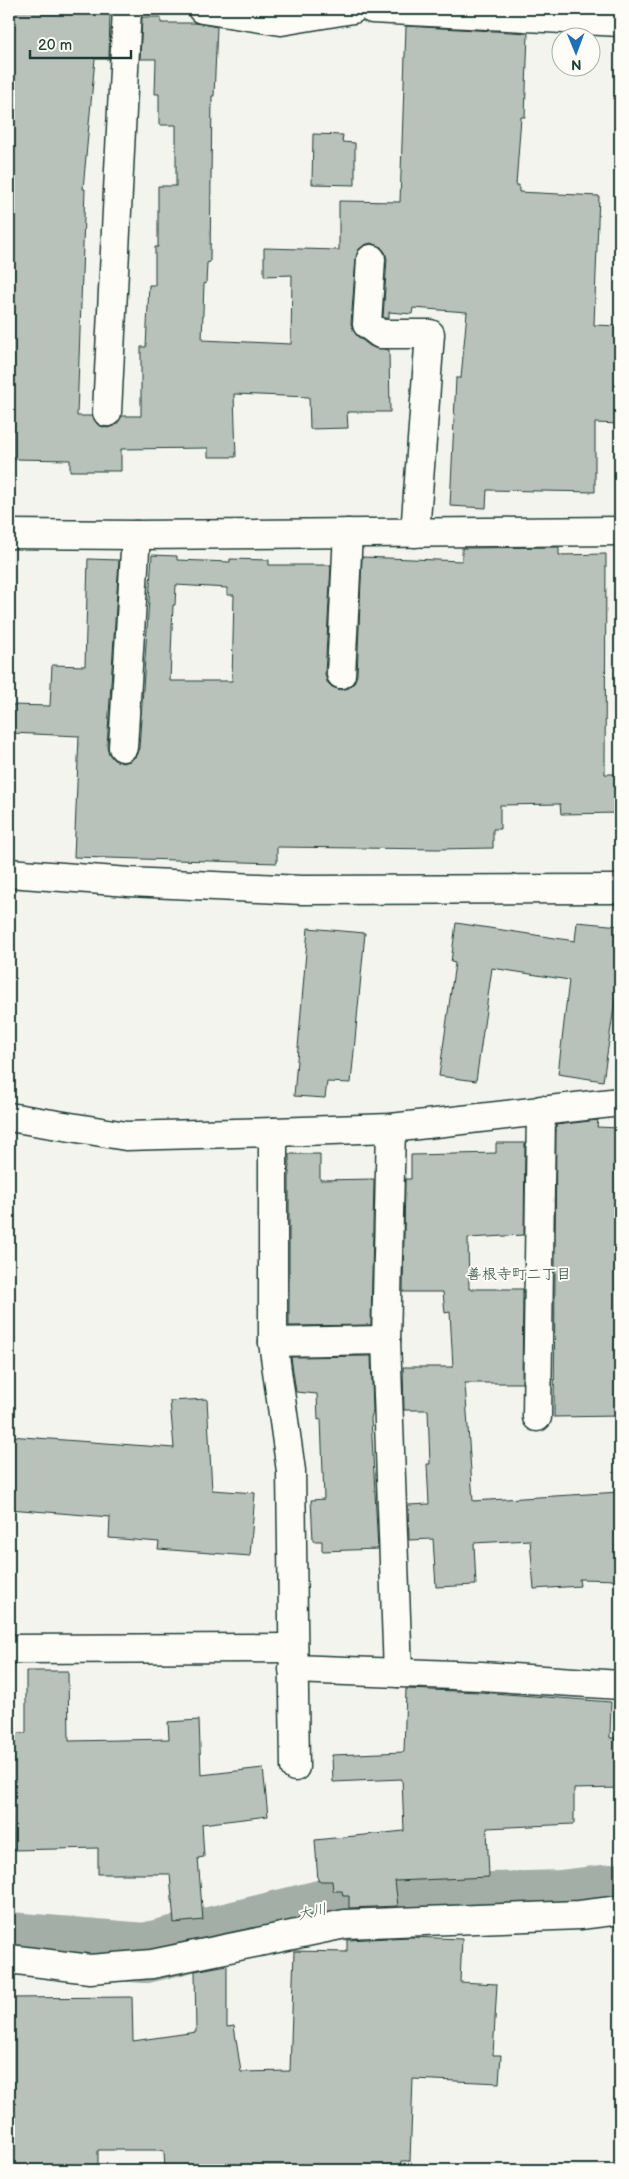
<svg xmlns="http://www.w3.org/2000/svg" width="629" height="2179" font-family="'Balsamiq Sans','Klee One',sans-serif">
<rect width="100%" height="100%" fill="#f4f4ef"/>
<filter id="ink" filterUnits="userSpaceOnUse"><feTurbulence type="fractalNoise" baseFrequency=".02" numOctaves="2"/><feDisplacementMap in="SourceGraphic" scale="10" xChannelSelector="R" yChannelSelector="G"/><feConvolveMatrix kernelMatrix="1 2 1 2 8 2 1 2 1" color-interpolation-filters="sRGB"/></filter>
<g filter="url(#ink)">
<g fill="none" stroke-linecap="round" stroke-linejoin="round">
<polyline stroke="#a3aea7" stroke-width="60" points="9,1942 145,1953 333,1907 561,1900 620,1893"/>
</g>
<g fill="#b9c1bb" stroke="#1f3d34" fill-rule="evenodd">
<polygon points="9,9 110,11 109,59 95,59 83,189 85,189 77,416 92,416 98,425 107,428 115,426 122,416 141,416 141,347 146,347 149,285 155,285 155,247 158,247 158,186 176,186 176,125 159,125 159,94 155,94 156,59 140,59 142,17 161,17 161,23 197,23 217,27 214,96 212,96 210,262 207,263 206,284 204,283 202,340 291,344 292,275 264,276 264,248 339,250 339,201 400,202 406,26 528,33 525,117 521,117 516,185 519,185 519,192 599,196 594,325 620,326 620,424 595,423 595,492 487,490 486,508 450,506 456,378 461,378 467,312 413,308 412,314 389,312 389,318 385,318 383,317 387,259 385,252 380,246 371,243 364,245 358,250 356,258 351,324 357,336 370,346 389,350 390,412 347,412 348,428 310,429 309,397 234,394 236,457 208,457 208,448 121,449 121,471 70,471 70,460 13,459 13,393 9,393"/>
<polygon points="313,134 343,135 342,142 355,143 355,185 312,184"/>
<path d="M559,547V555L606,554L605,774H620V813L561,814L560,804L500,805V829H493V848L438,849L277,847V863L74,857L79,736L11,733L12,705L50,706L52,665L85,666L88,559L119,560L107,746L109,754L114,760L123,763L130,761L136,756L139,748L152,555L177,556V560L230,562V559L269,560V565H331L325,674L327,682L332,687L341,690L349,688L354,683L357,675L362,557L462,561V548ZM176,585L227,588V595H234L232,681H170L173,605H175Z"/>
<polygon points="577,922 620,926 618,981 603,1081 558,1074 569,980 492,968 476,1081 439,1076 455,963 451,962 456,923 575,941"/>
<polygon points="308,928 365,933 351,1083 327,1082 325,1098 294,1096"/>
<polygon points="598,1120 597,1127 620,1128 620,1416 554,1417 556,1125"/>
<polygon points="496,1143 525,1143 524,1235 468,1238 469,1289 523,1289 522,1383 465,1383 473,1501 620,1492 620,1580 579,1579 580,1586 534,1589 530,1540 474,1543 476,1585 436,1587 433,1539 409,1540 408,1505 429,1504 427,1464 430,1464 428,1410 404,1410 403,1367 453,1367 450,1312 445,1313 443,1292 403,1292 405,1179 411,1179 411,1155 496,1153"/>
<polygon points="289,1154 320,1154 320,1180 374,1179 371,1325 289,1326"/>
<polygon points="371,1356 373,1411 371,1418 378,1549 322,1551 322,1541 313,1541 311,1500 324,1499 321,1419 318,1420 317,1394 296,1392 291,1357"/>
<polygon points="207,1399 212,1490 255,1493 250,1556 158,1549 159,1542 109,1538 110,1517 9,1509 9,1436 174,1448 170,1401"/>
<polygon points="26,1671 68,1671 69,1741 169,1739 168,1722 199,1720 201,1775 263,1768 268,1816 202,1824 204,1857 198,1858 203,1920 174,1923 170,1874 98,1874 98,1848 13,1850 10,1734 26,1733"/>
<polygon points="406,1689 480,1692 611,1702 610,1738 620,1738 620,1788 574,1789 574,1824 487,1828 489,1877 395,1881 398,1906 349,1908 349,1896 343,1896 342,1891 333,1891 332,1881 318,1881 315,1840 404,1831 402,1779 333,1782 332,1755 404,1752"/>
<polygon points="410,1937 462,1939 460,1982 497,1984 493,2055 501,2055 499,2083 413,2079 410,2161 402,2161 401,2170 165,2170 164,2151 159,2150 98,2150 98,2170 9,2165 9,1998 132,1997 133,2041 196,2032 195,1971 227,1965 227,2027 234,2026 241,2072 290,2071 294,1951 347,1952 347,1940"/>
</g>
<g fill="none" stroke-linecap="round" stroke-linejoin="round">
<g stroke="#1f3d34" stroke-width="31">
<g id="street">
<polyline points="202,9 281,21 353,9"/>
<polyline points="372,9 620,22"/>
<polyline points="371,259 367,324 380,334 430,334 415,533"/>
<polyline points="107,412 127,9"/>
<polyline points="341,674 348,533"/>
<polyline points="123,747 136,535"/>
<polyline points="9,873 129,882 302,890 620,889"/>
<polyline points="9,1117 126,1136 273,1132 391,1128 620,1102"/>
<polyline points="391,1128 386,1340 398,1673"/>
<polyline points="273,1132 273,1342 291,1471 295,1767"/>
<polyline points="273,1342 386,1340"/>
<polyline points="537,1417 541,1110"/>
<polyline points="9,1649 293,1648"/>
<polyline points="293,1669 481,1676 620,1685"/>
<polyline points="9,1959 90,1969 152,1964 345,1924 580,1915 620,1910"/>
</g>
</g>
<g stroke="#1f3d34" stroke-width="31">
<polyline id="secondary" points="9,534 136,535 620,531"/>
</g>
<use href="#street" stroke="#fdfcf7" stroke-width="28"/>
<use href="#secondary" stroke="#fdfcf7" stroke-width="28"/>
</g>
</g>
<g text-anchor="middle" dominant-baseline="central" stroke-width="4" stroke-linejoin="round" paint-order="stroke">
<g font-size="15" fill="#1f3d34" stroke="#fdfcf7">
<text x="519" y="1274">善根寺町二丁目</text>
</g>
<g font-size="15" font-style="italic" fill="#475f56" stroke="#fdfcf7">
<text transform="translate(312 1912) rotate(-13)">大川</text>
</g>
</g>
<rect width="629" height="2179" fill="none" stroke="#fdfcf7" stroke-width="30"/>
<rect x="15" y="15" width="599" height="2149" fill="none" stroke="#1f3d34" stroke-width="2" filter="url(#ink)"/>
<g transform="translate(576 52) rotate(179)"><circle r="24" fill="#fdfcf7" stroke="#a4b0a9"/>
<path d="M0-4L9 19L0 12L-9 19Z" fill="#1f6fb2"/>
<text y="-8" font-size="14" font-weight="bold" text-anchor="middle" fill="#1f3d34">N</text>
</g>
<path d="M30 50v8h101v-8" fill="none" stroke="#1f3d34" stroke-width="2.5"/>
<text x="38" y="50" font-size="15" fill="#1f3d34" stroke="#fdfcf7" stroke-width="4" paint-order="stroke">20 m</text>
</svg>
